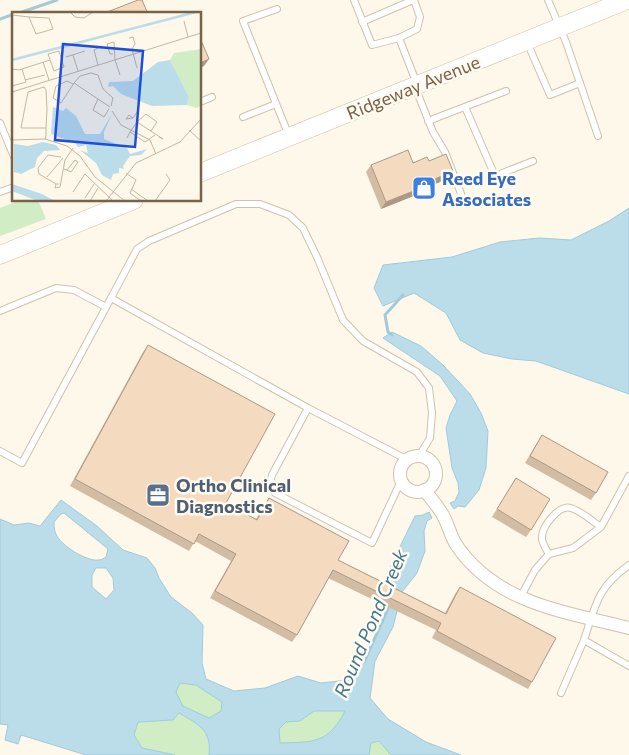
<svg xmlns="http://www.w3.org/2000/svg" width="629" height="755" font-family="Commissioner,sans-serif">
<rect width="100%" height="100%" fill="#fdf8e9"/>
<g fill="#d0edc6">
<polygon points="21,200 38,200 46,219 0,236 0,208"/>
<polygon points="180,683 196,685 222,702 221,711 209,718 183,706 175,692"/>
<path d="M314,711H345C328,744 314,742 280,744L279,729L286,722L300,721Z"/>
<path d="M179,713C198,724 213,730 209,755H175L142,748L134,735L138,722L173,720Z"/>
<polygon points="379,740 391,755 369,755 371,742"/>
</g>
<g fill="#bbdce9" stroke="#a1cbdb" fill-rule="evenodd">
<polygon points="629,208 629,394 536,361 512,359 483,353 460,340 446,313 414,293 383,306 374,288 383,265 452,257 500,242 539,238 571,240 609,221"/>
<polygon points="392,332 421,346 443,365 470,394 481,413 488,431 486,468 479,490 465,507 458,506 454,509 450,503 455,501 459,492 458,483 452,468 446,428 450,415 457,401 440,376 383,338"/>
<path d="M61,500L97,526L123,550L147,558L155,568L159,578L171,597L192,613L203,625L202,663L206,679L234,691L265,688L298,676L321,683L348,680L367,657L393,599L388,578L392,563L415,516L423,515L429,512L432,518L427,521L424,531L425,551L417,573L402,592L393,627L375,661L370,698L388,719L426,742L461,755H391L379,741L371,743L369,755H209C212,730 198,724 179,713L173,720L138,722L134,735L142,748L175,755H86L21,735L18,744L5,740L8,725L0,724V519L14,525L29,523L40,526ZM64,513L108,549L106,557C104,558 102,560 99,560C87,562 60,545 56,534C54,530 54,526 54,522L61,514ZM96,568H106L113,578L114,590L106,599L92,587V575ZM180,683L196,685L222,702L221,711L209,718L183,706L176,692ZM314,711H345C328,744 313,742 280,743L279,729L286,722L300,721Z"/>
</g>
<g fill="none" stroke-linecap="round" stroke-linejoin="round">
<g stroke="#a1cbdb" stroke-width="3">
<polyline points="16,14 57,0"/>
<polyline points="0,19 14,14"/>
<polyline points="392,335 388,332 385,315 403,295"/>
<polyline points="364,662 390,604"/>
</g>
<g stroke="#d1c1ad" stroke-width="8">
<g id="lane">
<polyline points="354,0 372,45 399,38 417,29 420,17 414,0"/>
<polyline points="548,0 566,42 598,136"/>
<polyline points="277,9 243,21 289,136"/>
<polyline points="362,22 413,0"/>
<polyline points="399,38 417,84"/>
<polyline points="527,42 550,95 580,83"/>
<polyline points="415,87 433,132 445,152 463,199"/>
<polyline points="200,102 212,97"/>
<polyline points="465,107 495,176 533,161"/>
<polyline points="243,117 276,104"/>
<polyline points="428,121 506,91"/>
<polyline points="0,123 14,157"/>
<polyline points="0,192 14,187"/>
<polyline points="111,298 137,249 149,241 236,204 260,204 289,215 303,228 317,257 343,320 363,341 417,372 429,388 432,413 430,438 419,456"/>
<polyline points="0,311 56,288 74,290 106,307"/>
<polyline points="308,408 272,475 270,484 275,493 372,543 401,481"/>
<polyline points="0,451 22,463 111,298 308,408 406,459"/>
<path d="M601,527C592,521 581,511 571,508C559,504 543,526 542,536C541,542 546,549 549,554L573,548L601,527L629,476"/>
<polyline points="520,598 535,570 549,554"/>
<path d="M584,640C596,604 597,588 629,565"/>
<polyline points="561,693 584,640 629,666"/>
</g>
</g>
<g stroke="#d1c1ad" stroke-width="14">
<g id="street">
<circle cx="418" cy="474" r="18"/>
<path d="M424,490C430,497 436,504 441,512C448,522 450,536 457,546C497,604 566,612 629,628"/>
</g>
</g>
<g stroke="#d4c2ab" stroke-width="19">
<g id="secondary">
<polyline points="200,173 627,0"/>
<polyline points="0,255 134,200"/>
</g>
</g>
<use href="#lane" stroke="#fff" stroke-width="6"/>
<use href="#street" stroke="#fff" stroke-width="12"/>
<use href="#secondary" stroke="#fff" stroke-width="18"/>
</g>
<g fill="#d2bca4">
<polygon points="14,44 14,55 11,48"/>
<polygon points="429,161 453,171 448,179 435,184 431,189 381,209 366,172 371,165 413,163"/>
<polygon points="148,345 226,503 256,519 269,498 338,560 445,613 455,594 460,587 532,682 528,689 432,638 436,630 328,578 297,635 292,642 210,598 231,561 195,541 189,551 70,486 143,352"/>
<polygon points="542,435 596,493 591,500 525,463 537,443"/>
<polygon points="516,478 531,530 526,537 492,517"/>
</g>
<g fill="#ab9986">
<polygon points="209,59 204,66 200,68 200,63"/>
<polygon points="453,171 448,179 435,184 431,189 381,209 386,202 435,179"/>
</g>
<g fill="#f4dbbf" stroke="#ab9986">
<polygon points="138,0 142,0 148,14 102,14"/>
<polygon points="200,38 209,59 200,63"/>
<polygon points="408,150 413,163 427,157 429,161 446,154 453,171 435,179 436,182 386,202 371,165"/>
<polygon points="148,345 275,414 226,503 257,520 269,498 349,541 338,560 446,614 460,587 556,638 532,682 437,631 441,623 333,570 297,635 215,591 236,554 199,534 194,544 75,479"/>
<polygon points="542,435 608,472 596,493 530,456"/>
<polygon points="516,478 550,499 531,530 497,509"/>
</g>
<defs>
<g id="shop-square" transform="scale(1.25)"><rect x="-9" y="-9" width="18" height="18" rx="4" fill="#3f7fe0" stroke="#fffbf0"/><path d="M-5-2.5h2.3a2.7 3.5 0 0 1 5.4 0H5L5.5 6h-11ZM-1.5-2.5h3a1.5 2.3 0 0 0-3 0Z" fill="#fff"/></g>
<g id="office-square" transform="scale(1.25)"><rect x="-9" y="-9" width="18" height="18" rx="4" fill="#5c6f8a" stroke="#fffbf0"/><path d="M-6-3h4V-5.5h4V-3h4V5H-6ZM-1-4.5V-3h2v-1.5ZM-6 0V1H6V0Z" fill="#fff"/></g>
</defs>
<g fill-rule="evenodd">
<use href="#shop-square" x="424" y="188"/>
<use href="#office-square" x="158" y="495"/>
</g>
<g text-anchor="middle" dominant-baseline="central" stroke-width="5" stroke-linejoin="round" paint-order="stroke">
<g font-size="18" fill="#7a614a" stroke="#fffbf0">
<text transform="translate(413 87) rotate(-22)">Ridgeway Avenue</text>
</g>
<g font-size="18" font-weight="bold" fill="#366cbe" stroke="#fffbf0" text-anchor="start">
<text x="442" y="178">Reed Eye<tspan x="442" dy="21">Associates</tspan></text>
</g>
<g font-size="18" font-weight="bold" fill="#4e5e75" stroke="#fffbf0" text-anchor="start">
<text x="176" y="485">Ortho Clinical<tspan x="176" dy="21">Diagnostics</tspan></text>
</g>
<g font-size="19" font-style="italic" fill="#42788e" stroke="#fffbf0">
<text transform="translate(370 623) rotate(-67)">Round Pond Creek</text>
</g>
</g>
<g transform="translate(12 12)">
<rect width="189" height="189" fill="#fdf8e9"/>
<path d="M189,37V94L184,96L175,93L177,85L158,48L162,41Z" fill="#d0edc6"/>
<path d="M158,48L177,85L175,93L140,94L109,82L101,74L96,75L97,70L121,69L146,50ZM41,95L51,99L54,96L64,104L73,122H88L100,102L92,120V127L115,136L118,142L135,137L129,143L118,144L111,154L112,157L107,156V161L101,162L99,168L90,163L84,151L68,138L76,141L74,133L66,135L63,131L39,122ZM31,130L44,133L48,138L32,139L25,146L23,155L9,162L2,160V132L16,134ZM0,172L30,182L43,189H26L0,179Z" fill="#bbdce9"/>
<path fill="none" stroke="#bbdce9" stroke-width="2.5" d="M0,48L184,0"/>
<path fill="none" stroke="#c5b7a4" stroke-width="1" d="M58,0L63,5L72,6L81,0M0,3L17,5M17,5L37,6L41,17L24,22ZM172,9L176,25M117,26L121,25L123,32L120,37L125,56M86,36L82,38L86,53M47,39L52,55L42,59L36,42ZM101,42H98L95,32L102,30L103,48M61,43L66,59M54,45L73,39M103,48L108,63M31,50L37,68M0,57L7,58L38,48M13,68L33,63M62,71L68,64L79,61L86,63L91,77L101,86L99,94M61,72L55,69L44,74L41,86L49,91L62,71L98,95M0,74L14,70L10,57M0,80L189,21M86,87L81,98L92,105L97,97M100,99L109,113L138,128L144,142M121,106L114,107L117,103L121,106L126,99M125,110L134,102L145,110L139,119M177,118L189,129M118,120L125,110L151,127L147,125M115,126L118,120L133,130L143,123M33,127L34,124V116L35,97L34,78L32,75L16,80L9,116H34M0,128L33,127L55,134L68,144L83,165L113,189M52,157L59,160L66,150L63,148L55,158M114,161L124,168L118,181L129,189M27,162L26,156L36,143L49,145M27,162L44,172M35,165L51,146M47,172H44L43,176L48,175L53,148L61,136M119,177L136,189M61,180L73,162L101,189M73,186L82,172M78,189L86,176M94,189L124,151L168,130L189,107M143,189L158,168L154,162"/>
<path fill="#1d4ed8" fill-opacity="0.15" stroke="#1d4ed8" stroke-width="2.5" d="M51,32L131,39L123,135L43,128Z"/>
<rect width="189" height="189" fill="none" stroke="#7a614a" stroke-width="2.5"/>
</g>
</svg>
